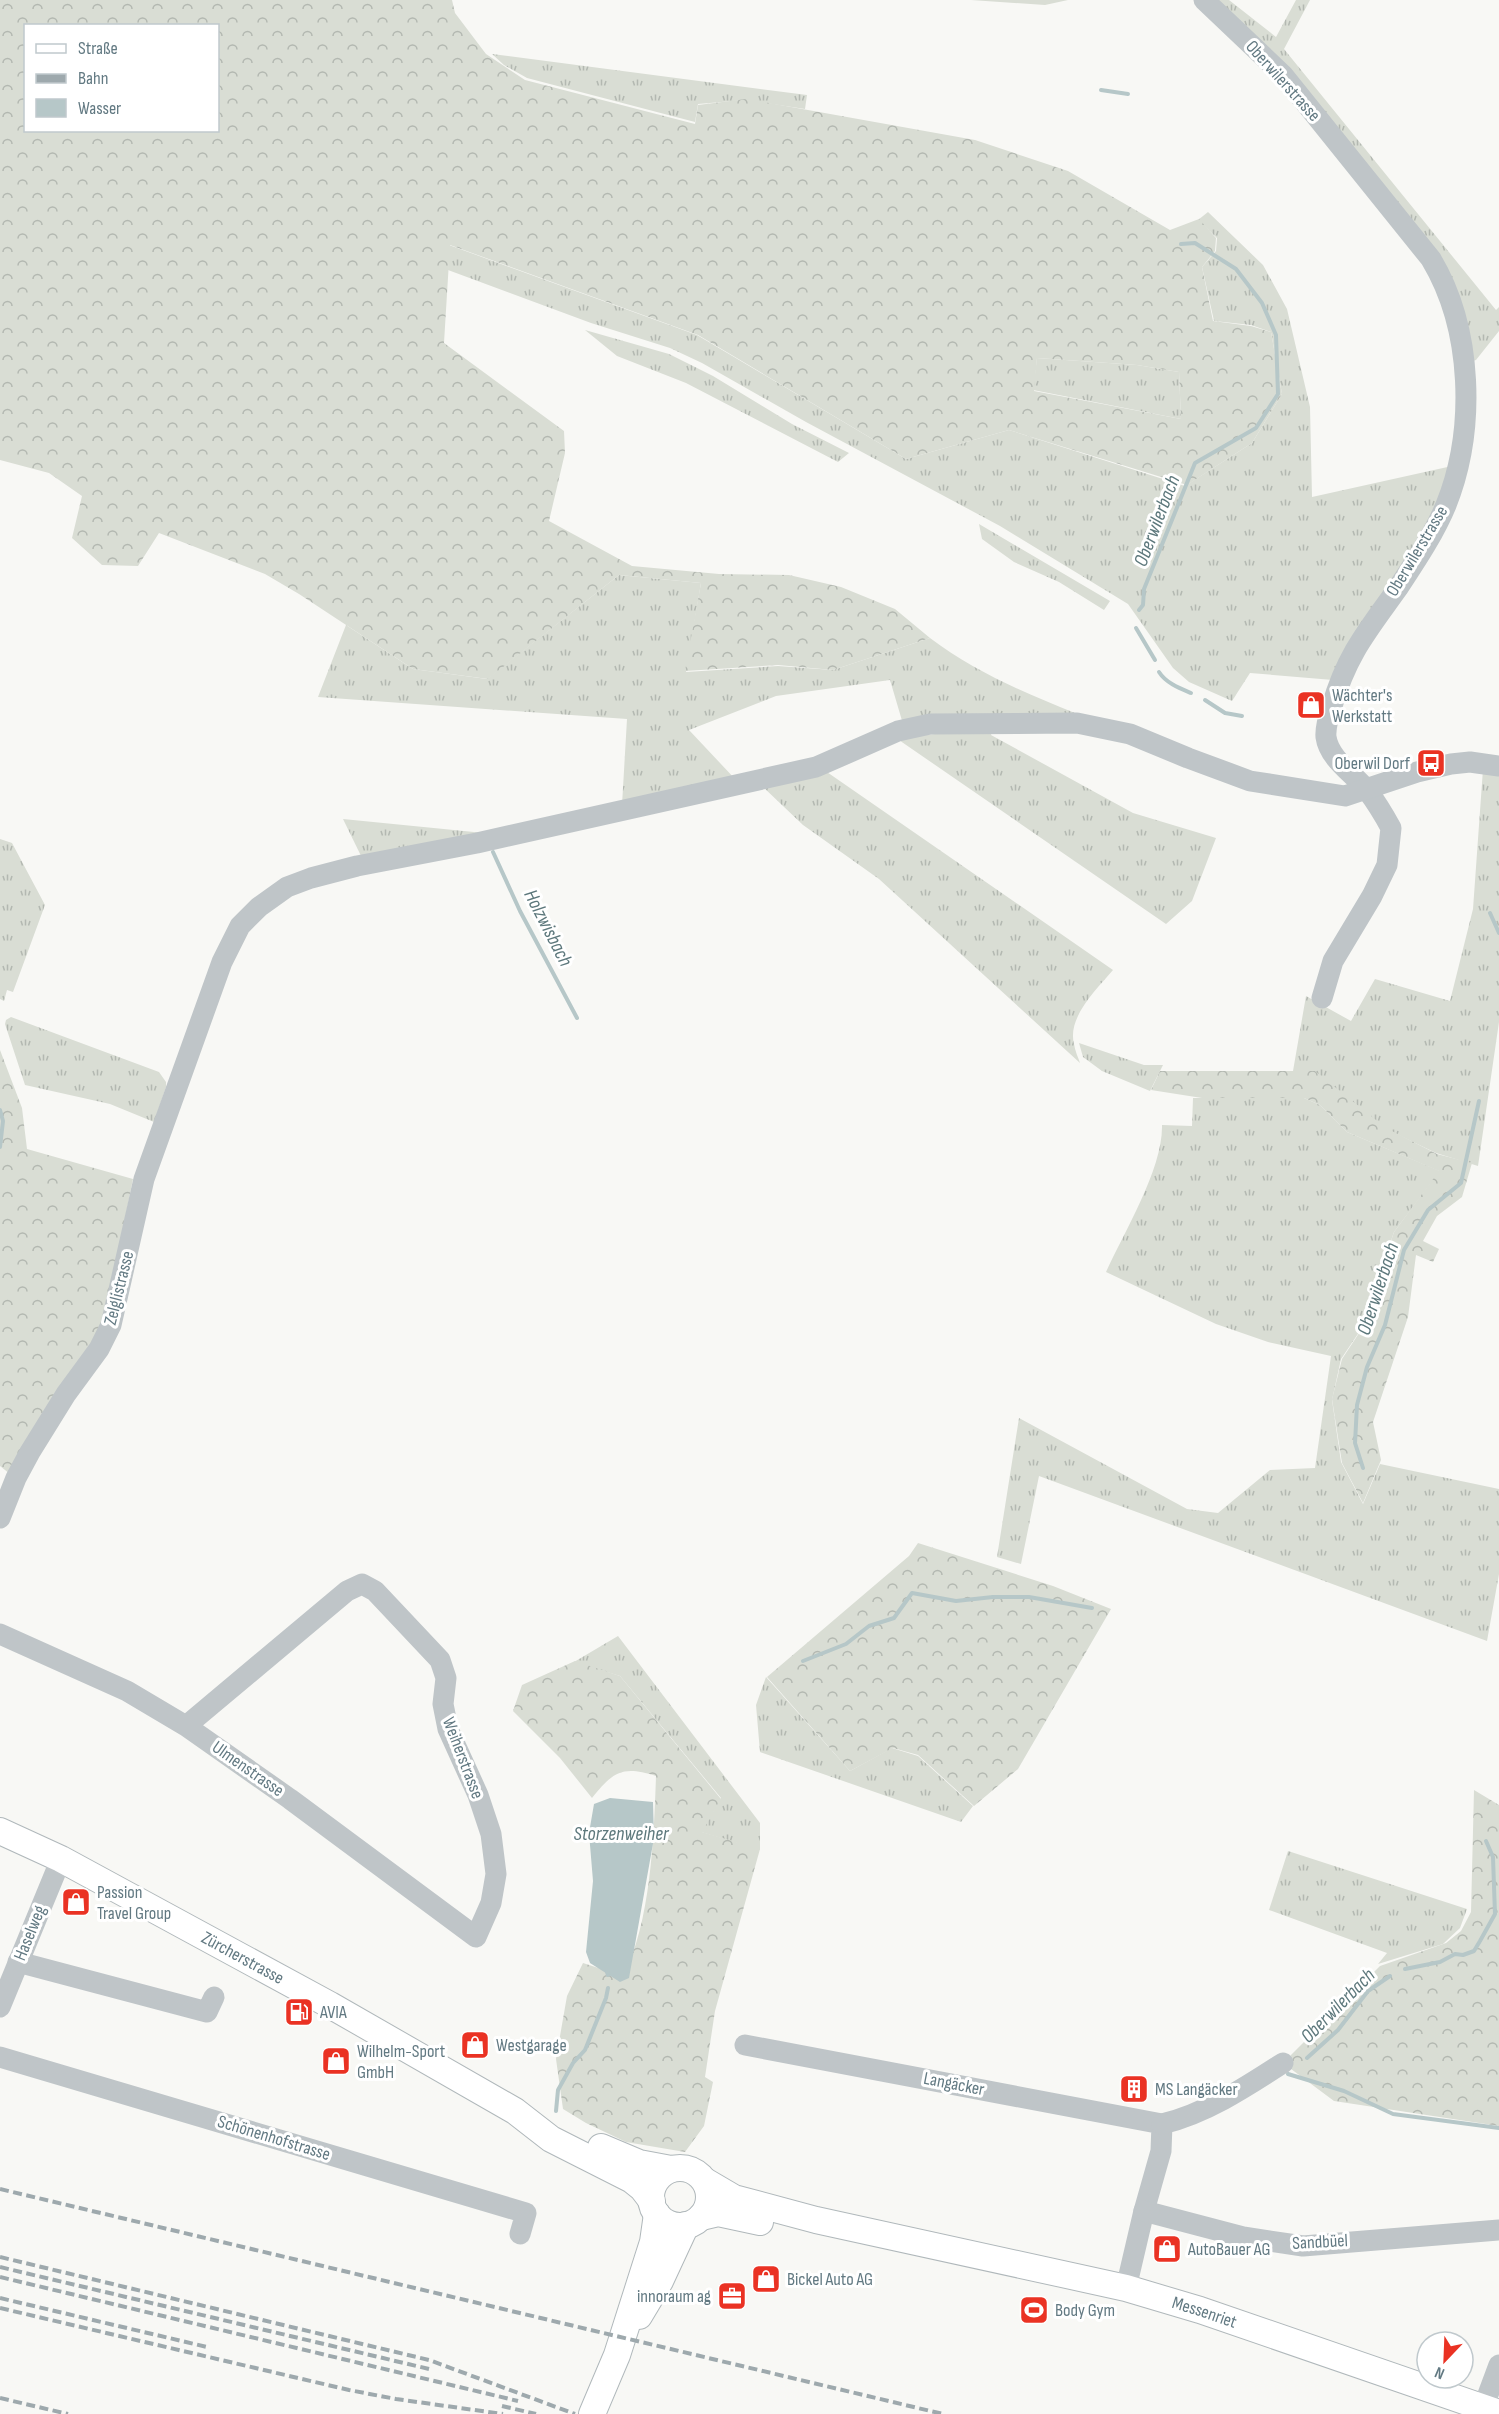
<svg xmlns="http://www.w3.org/2000/svg" width="1499" height="2414" font-family="'Sofia Sans Condensed',sans-serif">
<defs>
<pattern id="grass-tufts" width="24" height="20" patternUnits="userSpaceOnUse" patternTransform="scale(1.5)"><rect width="24" height="20" fill="#d9ddd4"/><path d="M3 7l-1-3M5 7V3M7 7l1-3M15 17l-1-3M17 17v-4M19 17l1-3" fill="none" stroke="#b3b8b1"/></pattern>
<pattern id="forest-crowns" width="20" height="18" patternUnits="userSpaceOnUse" patternTransform="scale(1.5)"><rect width="20" height="18" fill="#d9ddd4"/><path d="M2 6a3 3 0 1 1 6 0M12 15a3 3 0 1 1 6 0" fill="none" stroke="#b3b8b1"/></pattern>
</defs>
<rect width="100%" height="100%" fill="#f8f8f5"/>
<g fill="url(#grass-tufts)">
<polygon points="971,0 1068,0 1045,5"/>
<polygon points="1212,0 1229,0 1276,37 1296,0 1310,0 1284,49 1496,310 1499,307 1499,331 1476,360 1467,363 1460,308"/>
<polygon points="492,54 807,95 805,109 745,100 698,104 695,122 527,78 504,65"/>
<polygon points="1208,212 1263,265 1287,309 1310,407 1312,497 1452,466 1440,505 1333,680 1250,673 1232,701 1189,682 1173,668 1128,604 1000,526 806,422 702,363 670,348 591,323 448,270 449,245 697,335 906,459 1009,430 1185,486 1252,443 1282,394 1271,332 1251,325 1214,321 1202,267 1216,251 1217,238 1198,220"/>
<polygon points="585,330 669,354 713,376 792,424 849,453 838,462 686,383 617,356"/>
<polygon points="1037,358 1137,365 1179,372 1181,419 1033,390"/>
<polygon points="979,524 1110,601 1104,610 1059,582 1014,562 982,539"/>
<path d="M619,575L701,583L686,672L778,666L833,670L930,638C974,671 1024,693 1075,713L903,724L890,680L776,696L689,730L736,780L622,805L627,719L318,697L346,625L413,669L487,679Z"/>
<polygon points="993,728 991,735 1133,813 1216,838 1192,901 1166,924 896,738"/>
<polygon points="1483,769 1499,772 1499,1022 1478,1166 1436,1153 1386,1129 1315,1072 1293,1071 1306,996 1351,1021 1375,979 1450,1001 1473,909"/>
<path d="M824,770L1113,970C1097,989 1067,1017 1074,1044C1075,1051 1078,1057 1080,1063L879,879L803,825L762,786Z"/>
<polygon points="343,819 494,834 363,860"/>
<polygon points="0,839 12,843 45,905 13,992 7,990 4,1001 0,999"/>
<polygon points="11,1017 159,1072 166,1082 166,1087 154,1122 110,1104 25,1085 5,1024 6,1020"/>
<polygon points="1079,1043 1144,1065 1163,1065 1150,1091 1102,1071 1083,1057"/>
<path d="M1193,1098H1304L1320,1105L1347,1132L1440,1171L1394,1232L1375,1288L1368,1319L1341,1359L1332,1400L1341,1462L1363,1504L1380,1464L1499,1489V1574L1487,1641L1039,1476L1021,1564L997,1557L1019,1418L1187,1509L1218,1513L1270,1470L1315,1468L1331,1356L1268,1342L1216,1324L1106,1272C1124,1232 1163,1169 1162,1125L1192,1126Z"/>
<polygon points="618,1636 760,1823 760,1850 701,1832 721,1798 620,1676 574,1662"/>
<polygon points="766,1677 850,1771 892,1748 918,1756 973,1806 961,1822 760,1752 756,1705"/>
<polygon points="1288,1851 1467,1909 1460,1928 1443,1944 1378,1964 1387,1953 1269,1910"/>
</g>
<g fill="url(#forest-crowns)" fill-rule="evenodd">
<path d="M0,0H452L455,13L486,54L525,80L695,124L698,105L746,99L975,140L1068,171L1170,230L1199,219L1216,238L1215,251L1202,267L1213,321L1251,326L1271,332L1282,394L1252,443L1187,485L1009,430L906,459L698,335L450,245L444,343L564,431L565,453L549,521L632,566L719,574L789,575L841,587L895,609L930,638L833,670L778,665L685,671L701,583L619,575L488,679L413,669L299,594L265,574L159,533L138,566L102,565L72,538L82,496L49,473L0,460ZM26,26H218V130H26ZM1037,358L1137,365L1179,372L1181,419L1034,391Z"/>
<polygon points="0,1050 22,1108 27,1149 133,1179 106,1312 95,1341 10,1474 0,1466"/>
<polygon points="1160,1071 1315,1071 1386,1128 1437,1154 1472,1163 1462,1197 1437,1216 1423,1241 1439,1249 1433,1262 1416,1255 1408,1317 1373,1422 1381,1460 1363,1503 1342,1463 1332,1399 1342,1359 1369,1318 1375,1289 1394,1232 1439,1171 1347,1132 1320,1105 1304,1098 1202,1098 1151,1090"/>
<polygon points="918,1543 1053,1586 1111,1609 1018,1769 974,1806 918,1755 893,1748 850,1771 767,1677 909,1556"/>
<path d="M575,1661L620,1676L721,1799L702,1832L760,1849L715,2011L705,2077L713,2082L704,2126L685,2152L626,2142L586,2123L563,2109L556,2059L567,1996L583,1963L623,1976C651,1923 654,1835 656,1776C622,1765 613,1772 592,1798L560,1758L513,1711L522,1685Z"/>
<polygon points="1474,1790 1499,1805 1499,2126 1334,2101 1283,2063 1380,1966 1446,1943 1461,1931 1471,1912"/>
</g>
<polygon fill="#b6c7c8" points="610,1798 653,1802 654,1838 629,1978 620,1982 590,1963 586,1952 593,1881 589,1833 594,1804"/>
<g fill="none" stroke-linecap="round" stroke-linejoin="round">
<g stroke="#b6c7c8" stroke-width="4">
<polyline points="1101,90 1128,94"/>
<polyline points="1139,610 1143,605 1144,589 1195,463 1256,428 1278,394 1276,335 1262,303 1236,269 1195,243 1181,244"/>
<polyline points="1136,628 1155,660"/>
<path d="M1159,672C1166,683 1179,688 1191,693"/>
<polyline points="1205,700 1225,713 1242,716"/>
<polyline points="493,852 520,911 577,1018"/>
<polyline points="1490,913 1499,933"/>
<polyline points="0,1110 3,1121 0,1147"/>
<polyline points="1363,1468 1355,1443 1357,1405 1367,1367 1385,1325 1404,1250 1428,1210 1461,1183 1479,1101"/>
<polyline points="803,1661 846,1644 869,1626 894,1618 912,1593 956,1601 993,1597 1029,1597 1092,1608"/>
<polyline points="1405,1969 1440,1962 1455,1954 1463,1955 1474,1951 1480,1941 1495,1914 1493,1857 1486,1841"/>
<polyline points="607,1972 608,1975"/>
<polyline points="1307,2058 1338,2030 1368,1991 1390,1976"/>
<polyline points="1288,2074 1344,2091 1393,2114 1499,2128"/>
<polyline points="556,2111 558,2090 573,2063 585,2050 606,1998 608,1988"/>
</g>
<g stroke="#b0b8bb" stroke-width="28">
<g id="major">
<path id="s1" d="M0,1831L61,1859L330,2005L515,2111L551,2139L632,2180L642,2188L652,2201"/>
<polyline points="601,2147 639,2163 671,2169"/>
<circle cx="680" cy="2197" r="29"/>
<path id="s2" d="M705,2181L734,2198L816,2220L1126,2288L1200,2310L1499,2413"/>
<polyline points="701,2217 718,2213 760,2222"/>
<polyline points="639,2316 660,2281 686,2225"/>
<polyline points="592,2414 617,2355 653,2242 657,2214"/>
</g>
</g>
<g stroke="#bfc5c8" stroke-width="21">
<path d="M1204,0L1283,75L1431,259C1473,329 1476,430 1446,505C1434,534 1415,562 1398,588C1368,630 1347,654 1332,706C1329,715 1325,727 1326,737C1329,759 1354,774 1367,790C1376,802 1384,815 1391,828L1387,865L1372,896L1333,961L1322,998"/>
<polyline points="0,1518 16,1478 30,1452 66,1394 99,1349 111,1325 144,1179 222,962 240,926 259,907 287,887 311,878 357,866 477,843 816,767 898,731 930,724 1077,723 1130,734 1188,758 1250,781 1345,796 1417,772 1451,764 1470,762 1499,766"/>
<polyline points="0,1634 127,1691 186,1726 290,1799 476,1937 491,1903 496,1874 491,1834 478,1795 448,1729 443,1704 446,1678 440,1660 375,1591 362,1584 347,1591 186,1726"/>
<polyline points="18,1962 207,2012 214,1997"/>
<polyline points="0,2007 61,1859"/>
<polyline points="745,2045 1162,2124 1161,2151 1144,2211 1126,2288"/>
<polyline points="0,2057 526,2213 520,2234"/>
<path d="M1162,2124C1205,2114 1246,2087 1283,2063"/>
<polyline points="1144,2211 1243,2237 1303,2246 1499,2230"/>
<polyline points="1483,2408 1499,2365"/>
</g>
<use href="#major" stroke="#fff" stroke-width="26"/>
<g stroke="#9ea9ad" stroke-width="4" stroke-dasharray="9 4.5" stroke-linecap="butt">
<polyline points="0,2189 943,2414"/>
<polyline points="0,2257 429,2360 575,2414"/>
<polyline points="0,2267 429,2369"/>
<polyline points="0,2277 518,2401"/>
<polyline points="0,2298 207,2347"/>
<polyline points="0,2308 349,2390 396,2399 503,2414"/>
<polyline points="0,2398 68,2414"/>
<polyline points="502,2406 536,2414"/>
</g>
</g>
<defs>
<g id="shop-square" transform="scale(1.5)"><rect x="-9" y="-9" width="18" height="18" rx="4" fill="#ea3223" stroke="#fff"/><path d="M-5-2.5h2.3a2.7 3.5 0 0 1 5.4 0H5L5.5 6h-11ZM-1.5-2.5h3a1.5 2.3 0 0 0-3 0Z" fill="#fff"/></g>
<g id="bus-square" transform="scale(1.5)"><rect x="-9" y="-9" width="18" height="18" rx="4" fill="#ea3223" stroke="#fff"/><path d="M-5-6H5V4H4V6H2V4H-2V6H-4V4H-5ZM-3.5-4V0h7V-4ZM-3.5 1.2v1.5H-2V1.2ZM2 1.2v1.5H3.5V1.2Z" fill="#fff"/></g>
<g id="fuel-square" transform="scale(1.5)"><rect x="-9" y="-9" width="18" height="18" rx="4" fill="#ea3223" stroke="#fff"/><path d="M-5.5-6h7V0h2V4h1.3V-2.5L3-4.5l.8-.8L6-3V5H2.5V1h-1V6h-7ZM-4.2-4.7v3.2H.2V-4.7Z" fill="#fff"/></g>
<g id="building-square" transform="scale(1.5)"><rect x="-9" y="-9" width="18" height="18" rx="4" fill="#ea3223" stroke="#fff"/><path d="M-4-6H4V6H1V3H-1V6H-4ZM-2.5-4.3h1.7v1.8h-1.7ZM.8-4.3h1.7v1.8H.8ZM-2.5-1h1.7V.8h-1.7ZM.8-1h1.7V.8H.8Z" fill="#fff"/></g>
<g id="office-square" transform="scale(1.5)"><rect x="-9" y="-9" width="18" height="18" rx="4" fill="#ea3223" stroke="#fff"/><path d="M-6-3h4V-5.5h4V-3h4V5H-6ZM-1-4.5V-3h2v-1.5ZM-6 0V1H6V0Z" fill="#fff"/></g>
<g id="stadium-square" transform="scale(1.5)"><rect x="-9" y="-9" width="18" height="18" rx="4" fill="#ea3223" stroke="#fff"/><path d="M0-5a6.5 5 0 1 0 0 10a6.5 5 0 1 0 0-10ZM-3.5-1.8h7v3.6h-7Z" fill="#fff"/></g>
</defs>
<g fill-rule="evenodd">
<use href="#shop-square" x="1311" y="705"/>
<use href="#bus-square" x="1431" y="763"/>
<use href="#shop-square" x="76" y="1902"/>
<use href="#fuel-square" x="299" y="2012"/>
<use href="#shop-square" x="475" y="2045"/>
<use href="#shop-square" x="336" y="2061"/>
<use href="#building-square" x="1134" y="2089"/>
<use href="#shop-square" x="1167" y="2249"/>
<use href="#shop-square" x="766" y="2279"/>
<use href="#office-square" x="732" y="2296"/>
<use href="#stadium-square" x="1034" y="2310"/>
</g>
<g text-anchor="middle" dominant-baseline="central" stroke-width="6" stroke-linejoin="round" paint-order="stroke">
<g font-size="18" fill="#627982" stroke="#fff">
<text transform="translate(1283 81) rotate(48)">Oberwilerstrasse</text>
<text transform="translate(1417 551) rotate(-59)">Oberwilerstrasse</text>
<text transform="translate(119 1288) rotate(-76)">Zelglistrasse</text>
<text transform="translate(463 1758) rotate(69)">Weiherstrasse</text>
<text transform="translate(248 1769) rotate(35)">Ulmenstrasse</text>
<text transform="translate(30 1933) rotate(-68)">Haselweg</text>
<text stroke="none"><textPath href="#s1" startOffset="274">Zürcherstrasse</textPath></text>
<text transform="translate(954 2084) rotate(11)">Langäcker</text>
<text transform="translate(274 2138) rotate(17)">Schönenhofstrasse</text>
<text transform="translate(1320 2242) rotate(-3)">Sandbüel</text>
<text stroke="none"><textPath href="#s2" startOffset="518">Messenriet</textPath></text>
</g>
<g font-size="18" fill="#627982" stroke="#fff" text-anchor="start">
<text x="1332" y="695">Wächter's<tspan x="1332" dy="21">Werkstatt</tspan></text>
<text x="1410" y="763" text-anchor="end">Oberwil Dorf</text>
<text x="97" y="1892">Passion<tspan x="97" dy="21">Travel Group</tspan></text>
<text x="320" y="2012">AVIA</text>
<text x="496" y="2045">Westgarage</text>
<text x="357" y="2051">Wilhelm-Sport<tspan x="357" dy="21">GmbH</tspan></text>
<text x="1155" y="2089">MS Langäcker</text>
<text x="1188" y="2249">AutoBauer AG</text>
<text x="787" y="2279">Bickel Auto AG</text>
<text x="711" y="2296" text-anchor="end">innoraum ag</text>
<text x="1055" y="2310">Body Gym</text>
</g>
<g font-size="20" font-style="italic" fill="#5d787c" stroke="#fff">
<text transform="translate(1157 521) rotate(-69)">Oberwilerbach</text>
<text transform="translate(548 928) rotate(63)">Holzwisbach</text>
<text transform="translate(1378 1289) rotate(-72)">Oberwilerbach</text>
<text x="621" y="1834">Storzenweiher</text>
<text transform="translate(1338 2006) rotate(-45)">Oberwilerbach</text>
</g>
</g>
<rect x="24" y="24" width="195" height="108" fill="#ffffff" stroke="#c0c9cd" stroke-width="1.5"/>
<rect x="36" y="44" width="30" height="9" fill="#ffffff" stroke="#c0c9cd" stroke-width="1.5"/>
<text x="78" y="54" font-size="18" fill="#627982">Straße</text>
<rect x="36" y="74" width="30" height="9" fill="#9ea9ad" stroke="#c0c9cd" stroke-width="1.5"/>
<text x="78" y="84" font-size="18" fill="#627982">Bahn</text>
<rect x="36" y="99" width="30" height="18" fill="#b6c7c8" stroke="#c0c9cd" stroke-width="1.5"/>
<text x="78" y="114" font-size="18" fill="#627982">Wasser</text>
<g transform="translate(1445 2360) rotate(203)"><circle r="28" fill="#ffffff" stroke="#c0c9cd" stroke-width="1.5"/>
<path d="M0-4.5L10 22L0 15L-10 22Z" fill="#ea3223"/>
<text y="-9" font-size="16" font-weight="bold" text-anchor="middle" fill="#627982">N</text>
</g>
</svg>
